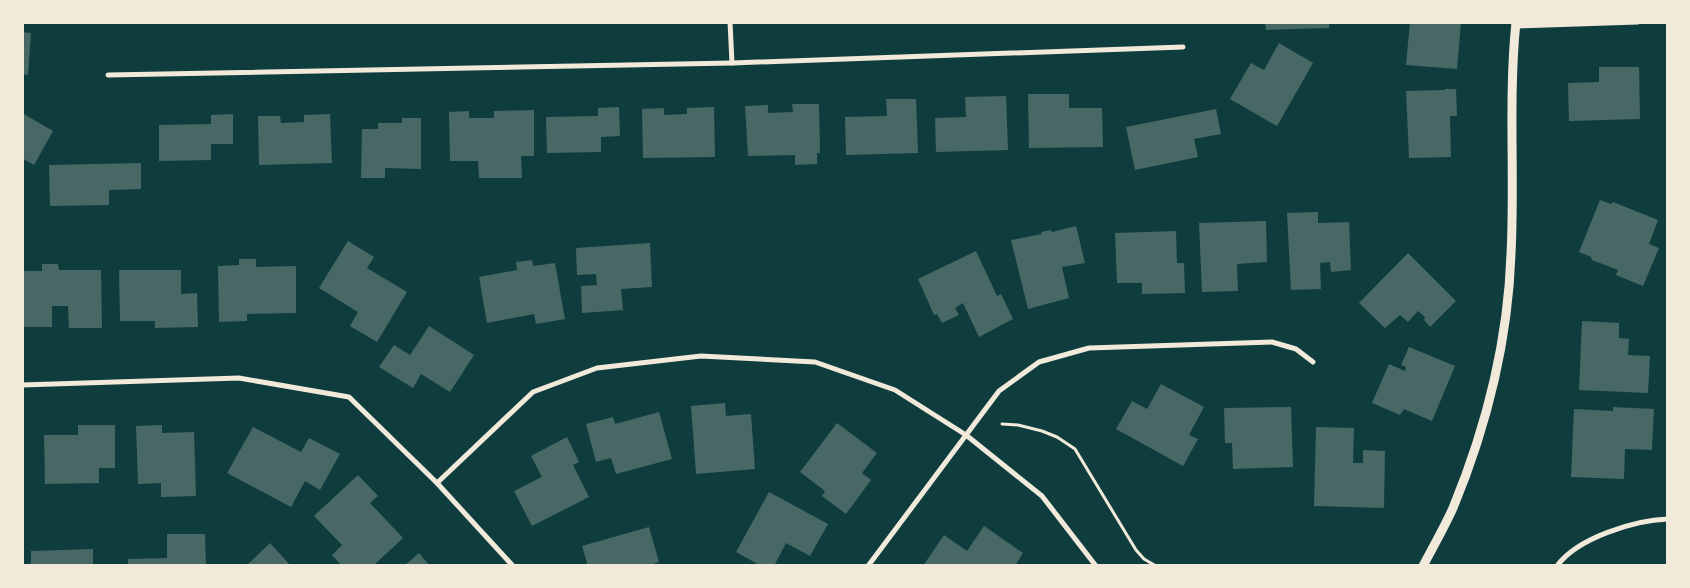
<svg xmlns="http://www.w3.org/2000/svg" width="1690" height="588" font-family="Overpass,sans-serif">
<rect width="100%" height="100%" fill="#0f3d3e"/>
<g fill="#486865">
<polygon points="1265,22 1329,22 1329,28 1266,30"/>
<polygon points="1410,22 1461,22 1457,69 1406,65"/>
<polygon points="22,32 31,33 28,75 22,74"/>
<polygon points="1279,43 1313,63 1277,126 1230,99 1251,63 1264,70"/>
<polygon points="1599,67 1639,67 1640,119 1569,121 1568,83 1599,82"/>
<polygon points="1445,89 1456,89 1457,116 1450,116 1451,157 1409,158 1406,91 1445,90"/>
<polygon points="1028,94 1069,94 1069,108 1102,108 1103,147 1029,148"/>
<polygon points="1006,96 1008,150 936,152 935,118 966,117 965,97"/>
<polygon points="886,99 916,99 918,153 846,155 845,117 887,116"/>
<polygon points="792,104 819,104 820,153 817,153 817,164 795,165 795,155 748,156 745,106 768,105 768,113 793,112"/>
<polygon points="619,107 620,136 601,137 601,152 547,153 546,117 598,116 598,108"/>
<polygon points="714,107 715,157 643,158 642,109 664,108 664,115 687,114 687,108"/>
<polygon points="1216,109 1221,134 1194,139 1198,157 1135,170 1126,127"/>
<polygon points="534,110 534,156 521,156 522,178 479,178 478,161 450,161 449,112 469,111 469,118 494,118 494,111"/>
<polygon points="22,113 53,131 34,165 22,158"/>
<polygon points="233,114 233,144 211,144 211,160 159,161 159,125 211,124 211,115"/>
<polygon points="330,114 332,163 259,165 258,116 280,116 281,123 304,122 304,115"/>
<polygon points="402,118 421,118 421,169 385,168 385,178 361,178 362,129 378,129 378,123 402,123"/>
<polygon points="141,163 141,189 109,190 109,205 50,206 49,165"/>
<polygon points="1600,200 1611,204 1613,202 1658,220 1649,244 1659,248 1643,286 1616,275 1618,270 1592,260 1591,257 1579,252"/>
<polygon points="1318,212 1318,223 1349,222 1351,270 1331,272 1330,262 1320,263 1321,289 1291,290 1287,213"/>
<polygon points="1266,221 1267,262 1237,264 1238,291 1202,292 1199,223"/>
<polygon points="1076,226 1085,263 1062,267 1069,298 1028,309 1011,240 1042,234 1041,232 1051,230 1052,232"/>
<polygon points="1176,231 1177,263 1184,263 1185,293 1142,294 1142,283 1117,283 1115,233"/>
<polygon points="348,241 374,257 367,268 407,292 377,342 350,326 358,312 319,288"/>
<polygon points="650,243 652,287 621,289 623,310 582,313 581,286 597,285 596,274 577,275 576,248"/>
<polygon points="976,251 997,296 1001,294 1013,319 979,337 963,303 955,308 959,315 942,323 937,314 934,315 918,279"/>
<polygon points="1408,253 1456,301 1430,327 1424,320 1425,317 1418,311 1408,322 1400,315 1385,328 1359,303"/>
<polygon points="239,259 256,259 256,267 296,266 296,313 247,314 247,321 219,322 218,266 239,265"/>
<polygon points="532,260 533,266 555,263 565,319 536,324 534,314 487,323 479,277 517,270 516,262"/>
<polygon points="42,264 58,264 59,270 101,270 102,328 69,328 68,306 52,306 52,327 22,327 22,271 42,271"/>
<polygon points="119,270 181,270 181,294 197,293 198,327 155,328 155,321 120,321"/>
<polygon points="1582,321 1619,323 1619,338 1629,339 1628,355 1650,356 1648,393 1579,390"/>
<polygon points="429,326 474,355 450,392 421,374 413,388 379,367 394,345 410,355"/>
<polygon points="1409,347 1455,366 1432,421 1404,409 1400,415 1372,403 1389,364 1405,371 1406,367 1401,365"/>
<polygon points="1161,384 1204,407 1189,435 1198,439 1183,466 1116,429 1132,401 1147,409"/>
<polygon points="725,403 726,416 751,414 755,469 696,474 691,406"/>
<polygon points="1291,407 1293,467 1233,469 1232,443 1225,443 1224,408"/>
<polygon points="1613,407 1654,409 1652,450 1625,449 1624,479 1571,477 1574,409 1613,411"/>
<polygon points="659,412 672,459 616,474 611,458 596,462 586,424 613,417 615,424"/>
<polygon points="837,423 877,453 862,473 871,480 846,514 822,496 825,491 800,472"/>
<polygon points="78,425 115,425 115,468 99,468 99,483 45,484 44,435 78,435"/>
<polygon points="162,425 162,433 194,432 196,496 161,497 161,483 138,484 136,426"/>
<polygon points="253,427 301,452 309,438 340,454 320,490 305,481 291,507 227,473"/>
<polygon points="1316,427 1354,428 1353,463 1363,463 1363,450 1385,451 1384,508 1314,506"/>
<polygon points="567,437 579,462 573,465 589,497 532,526 514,491 542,477 531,456"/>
<polygon points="358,475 378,496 370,503 403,538 373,566 342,566 332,555 342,545 314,516"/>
<polygon points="769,492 828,524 810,556 786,543 774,566 761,566 736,552"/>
<polygon points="984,526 1023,553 1015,566 923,566 944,535 967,551"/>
<polygon points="649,527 659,562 647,566 588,566 582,546"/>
<polygon points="167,534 205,534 206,566 128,566 128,559 167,558"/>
<polygon points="270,543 291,566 246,566"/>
<polygon points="93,549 93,566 31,566 31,551"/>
<polygon points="419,553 430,566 404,566"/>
</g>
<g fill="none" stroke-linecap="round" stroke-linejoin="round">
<polyline stroke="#f1e9da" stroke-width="3" points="1002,424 1018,425 1042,431 1057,437 1075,449 1136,550 1144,559 1156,566"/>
<g stroke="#f1e9da" stroke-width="5">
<polyline points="730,22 732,63"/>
<polyline points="1516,26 1638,22"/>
<polyline points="108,75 732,63 1183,47"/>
<polyline points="22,385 239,378 349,397 437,483 513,566"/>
<polyline points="437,483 533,392 597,368 701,356 815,362 895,390 966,435 1042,496 1096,566"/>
<polyline points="868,566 999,391 1039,362 1089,348 1272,342 1296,349 1313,362"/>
<path d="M1557,566C1577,538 1635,520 1668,519"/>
</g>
<path stroke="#f1e9da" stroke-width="9" d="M1423,566C1433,547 1444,528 1453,508C1486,428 1508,341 1511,254C1515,177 1508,100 1516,22"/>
</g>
<rect width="1690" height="588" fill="none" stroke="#f1e9da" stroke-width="48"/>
</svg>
